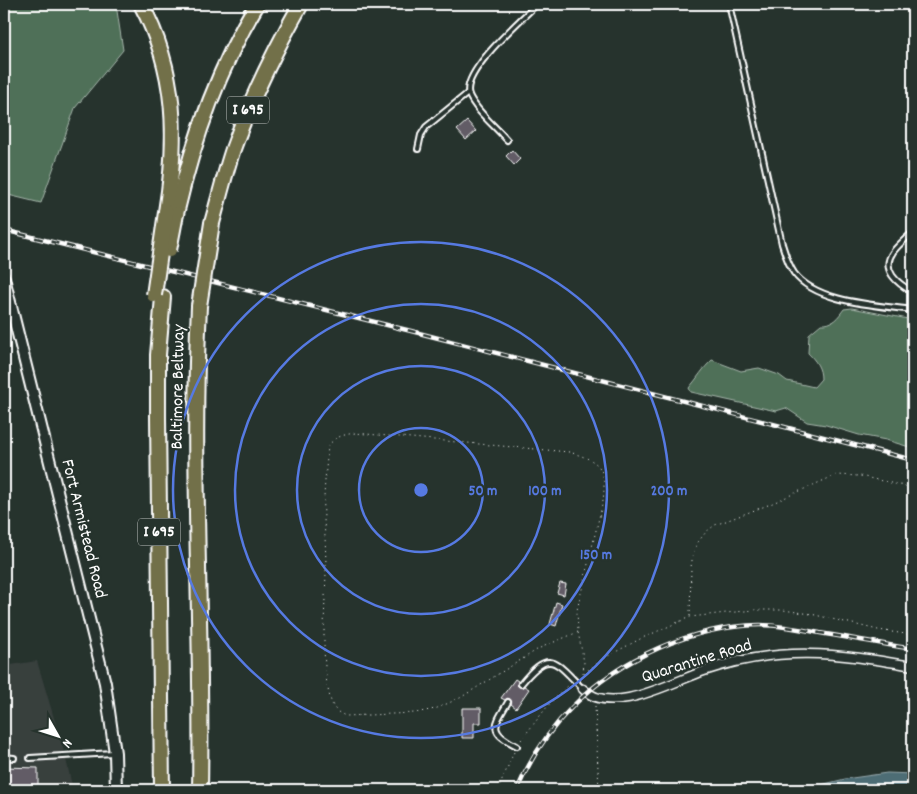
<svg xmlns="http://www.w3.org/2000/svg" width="917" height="794" font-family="Dekko,sans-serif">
<rect width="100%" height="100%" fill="#26332d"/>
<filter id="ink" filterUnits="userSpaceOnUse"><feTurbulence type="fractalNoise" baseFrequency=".02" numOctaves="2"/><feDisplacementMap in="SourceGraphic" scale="10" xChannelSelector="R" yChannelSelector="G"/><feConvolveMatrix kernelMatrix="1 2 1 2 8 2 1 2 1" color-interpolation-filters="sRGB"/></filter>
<g filter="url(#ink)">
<polygon fill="#383f3e" points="37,661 65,755 73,790 4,790 4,666"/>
<g fill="#4f6f59" stroke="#a7b7ac">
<polygon points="4,4 112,4 117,11 123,50 75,108 41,203 4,194"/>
<path d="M852,308L913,320V448L886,440L859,435L826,425L807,422L786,408L776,411L691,392L689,388C697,379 703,368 712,360L741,371L759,368L779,375L787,381L814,387L821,379C821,368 816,361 808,353L809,334L821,324C833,325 838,317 844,309Z"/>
</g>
<polygon fill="#4e6d74" stroke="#95a7ac" points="887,773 913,774 913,790 800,790 845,779"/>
<g fill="#625c66" stroke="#fff">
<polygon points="467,121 476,131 466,140 457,130"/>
<polygon points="512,150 520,159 514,165 506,156"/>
<polygon points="560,583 566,584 564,595 557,593"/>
<polygon points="556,602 562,604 556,626 550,624"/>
<polygon points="515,679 518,681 517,685 519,687 524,686 529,689 516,708 511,704 510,699 505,700 501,698"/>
<polygon points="462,708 481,708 481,723 474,723 474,738 462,738"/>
<polygon points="4,767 38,768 38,790 4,790"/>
</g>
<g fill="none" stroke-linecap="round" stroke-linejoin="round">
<g stroke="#fff" stroke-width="8">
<g id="service">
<path d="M729,4L782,244C785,254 788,264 794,273C816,303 878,305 913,310"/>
<path d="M507,140C496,127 475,110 469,95C460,73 522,19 537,4"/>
<polyline points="418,149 421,135 426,127 468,93"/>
<path d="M913,232C907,238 898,245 893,252C880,270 898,284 913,292"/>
<path d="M521,684C551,647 555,662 583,689"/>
<path d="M508,702C493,727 489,732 517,746"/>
<polyline points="4,757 14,758"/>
<polyline points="30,758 113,753"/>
</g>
</g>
<g stroke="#fff" stroke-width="11">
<path id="minor" d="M583,689C611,717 672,682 704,671C780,645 836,653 913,666"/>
</g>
<g stroke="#fff" stroke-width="14">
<polyline id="tertiary" points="4,278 105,683 115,753 116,790"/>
</g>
<g stroke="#fff" stroke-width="18">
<g id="motorway">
<path d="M141,4C177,71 178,138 166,212"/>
<path d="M176,214C193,141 218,69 257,4"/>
<path d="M212,223C219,198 225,173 233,149C251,98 275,50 301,4"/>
<path d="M199,306C191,468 203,629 200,790"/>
<polyline points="162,790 158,417 158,355 163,297"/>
</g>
</g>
<g stroke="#fff" stroke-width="1" stroke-dasharray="1 4" stroke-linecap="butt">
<polyline points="690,616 691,567 693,554 698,542 706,532 715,525 768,505 836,475 860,476 913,488"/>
<path d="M578,632L540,648L460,698L435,709L415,713L346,716C338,713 334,710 331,701C320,666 325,609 326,572C326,554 325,537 324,519C323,495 326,470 328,446C336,436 343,435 355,433L569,452C600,461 607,467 603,501L577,610L578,632L584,662L583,673"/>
<polyline points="580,676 606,657 640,639 690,617 754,610 783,610 811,614 878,630 913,635"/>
<polyline points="595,706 599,790"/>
<polyline points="521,740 551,702 569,685"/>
<polyline points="498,790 514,752"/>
</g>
<use href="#service" stroke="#26332d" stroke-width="4"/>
<use href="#minor" stroke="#26332d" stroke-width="8"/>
<use href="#tertiary" stroke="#26332d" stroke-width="10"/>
<use href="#motorway" stroke="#726f4a" stroke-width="14"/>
<g stroke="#fff" stroke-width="4.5">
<g id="rail">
<polyline points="4,230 411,331 913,460"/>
<path d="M517,790C530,759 549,730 573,706C620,658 693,626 760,625C780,625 800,629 820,633C851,638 882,644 913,649"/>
</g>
</g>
<use href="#rail" stroke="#26332d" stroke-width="2.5" stroke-dasharray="8" stroke-linecap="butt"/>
<g stroke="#fff" stroke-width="18" stroke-linecap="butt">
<g id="motorway-bridge">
<polyline points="169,250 176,214"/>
<polyline points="154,295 166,212"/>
<polyline points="199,306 212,223"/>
</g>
</g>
<use href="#motorway-bridge" stroke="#726f4a" stroke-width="14"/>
</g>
</g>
<g fill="none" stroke="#567ae2" stroke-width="2.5">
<circle cx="421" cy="490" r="62"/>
<circle cx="421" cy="490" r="124"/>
<circle cx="421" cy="490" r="186"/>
<circle cx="421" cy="490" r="248"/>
</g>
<g text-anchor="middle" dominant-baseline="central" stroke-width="4.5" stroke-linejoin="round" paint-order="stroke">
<g fill="#26332d" stroke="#bec2c0" stroke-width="1">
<rect x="227" y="96.5" width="42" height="27" rx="4"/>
<rect x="138" y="518.5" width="42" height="27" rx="4"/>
</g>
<g font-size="16" font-weight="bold" fill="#fff">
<text x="248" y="110">I 695</text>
<text x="159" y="532">I 695</text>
</g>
<g font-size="18" fill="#fff" stroke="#26332d">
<text transform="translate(179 387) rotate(-89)">Baltimore Beltway</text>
<text transform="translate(83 529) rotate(76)">Fort Armistead Road</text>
<text transform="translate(697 662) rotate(-17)">Quarantine Road</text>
</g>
</g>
<circle cx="421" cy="490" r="8" fill="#567ae2" stroke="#26332d" stroke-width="2.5"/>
<g font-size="15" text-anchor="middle" font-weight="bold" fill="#567ae2" stroke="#26332d" stroke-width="4.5" stroke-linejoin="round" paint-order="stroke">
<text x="483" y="495">50 m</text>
<text x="545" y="495">100 m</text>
<text x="669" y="495">200 m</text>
<text x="596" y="559">150 m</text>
</g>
<rect width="917" height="794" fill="none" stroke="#26332d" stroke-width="20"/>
<rect x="10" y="10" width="897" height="774" fill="none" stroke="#fff" stroke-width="2" filter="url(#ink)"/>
<g transform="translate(58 736) rotate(129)" stroke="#26332d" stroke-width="4" paint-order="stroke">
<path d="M0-4L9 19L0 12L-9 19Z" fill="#ffffff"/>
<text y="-8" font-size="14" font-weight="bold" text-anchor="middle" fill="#ffffff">N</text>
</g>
</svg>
